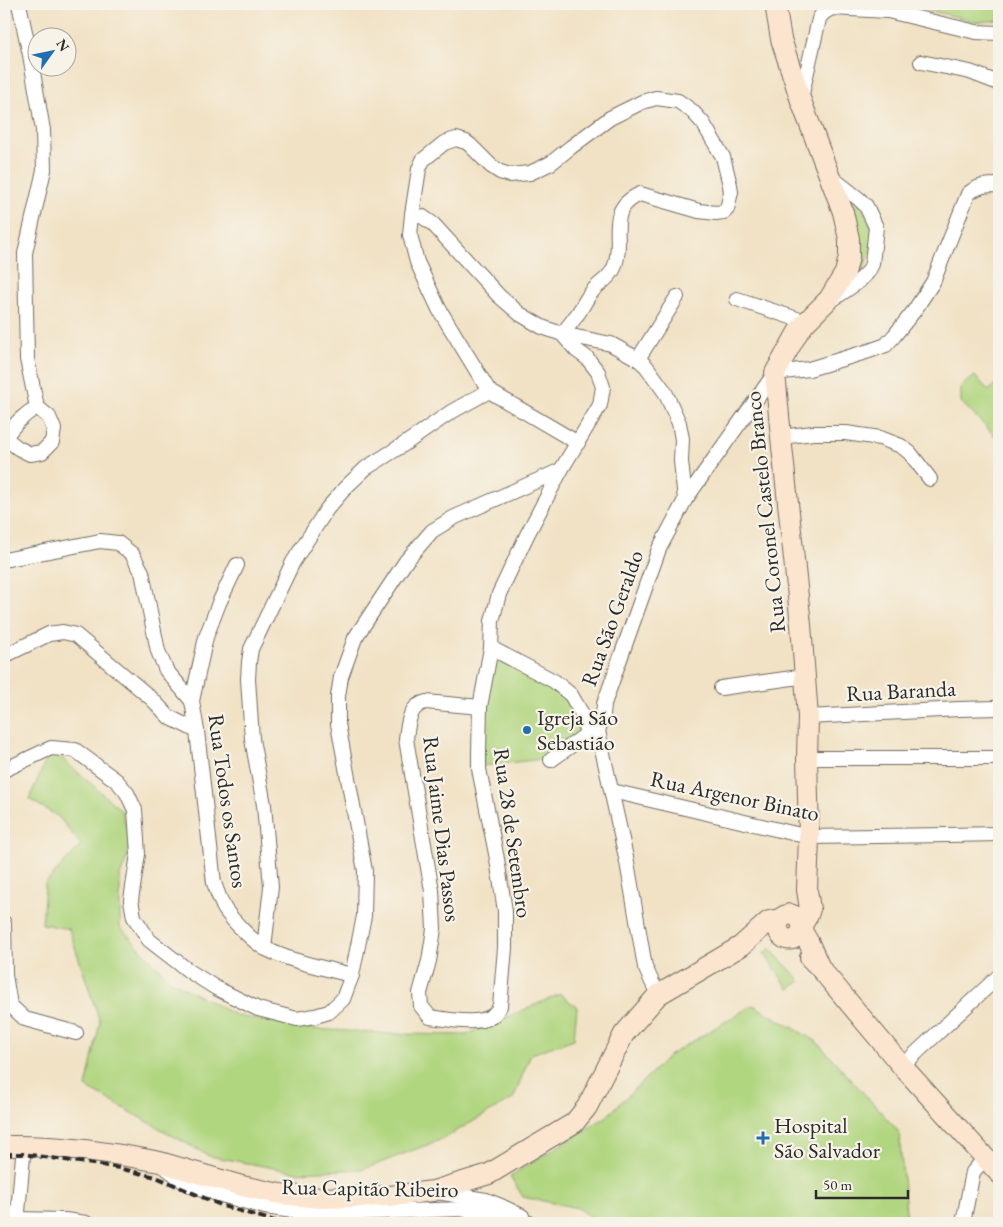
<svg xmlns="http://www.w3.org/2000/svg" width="1003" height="1227" font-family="'EB Garamond',serif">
<rect width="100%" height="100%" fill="#f7f3e8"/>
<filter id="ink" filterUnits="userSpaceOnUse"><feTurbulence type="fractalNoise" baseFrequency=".02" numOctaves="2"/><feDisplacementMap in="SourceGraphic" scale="10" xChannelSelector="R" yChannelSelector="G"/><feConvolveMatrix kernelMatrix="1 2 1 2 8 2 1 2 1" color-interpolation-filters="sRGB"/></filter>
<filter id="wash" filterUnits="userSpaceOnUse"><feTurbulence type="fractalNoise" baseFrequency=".0096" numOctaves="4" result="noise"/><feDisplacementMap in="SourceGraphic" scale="20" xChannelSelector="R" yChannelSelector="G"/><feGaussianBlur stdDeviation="1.12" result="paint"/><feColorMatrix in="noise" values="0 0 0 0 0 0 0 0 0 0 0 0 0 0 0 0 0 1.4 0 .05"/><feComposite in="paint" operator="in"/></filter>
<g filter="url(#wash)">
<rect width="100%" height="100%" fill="#f1e2c5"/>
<g fill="#b1d680" stroke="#6e8056">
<polygon points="909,4 999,4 999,20 977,22 908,5"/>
<polygon points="842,195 861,205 873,230 872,247 864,268 846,277"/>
<polygon points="975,376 989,391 995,384 999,387 999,440 961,402 961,386"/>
<polygon points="494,657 564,691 578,720 580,735 542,759 483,766 482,721"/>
<polygon points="51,749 121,810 132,845 120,876 120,927 170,980 237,1016 315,1029 397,1034 466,1035 560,994 577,1007 574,1039 531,1054 513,1099 440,1140 364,1169 296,1172 209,1156 86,1087 100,1022 69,929 42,924 45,884 81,845 59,817 29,799"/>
<polygon points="770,949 801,981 789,989 764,953"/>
<polygon points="753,1005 816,1041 899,1132 907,1223 598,1223 578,1208 523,1197 510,1176 606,1117 670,1055"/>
</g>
</g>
<g filter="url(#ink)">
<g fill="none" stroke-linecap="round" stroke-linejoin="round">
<g stroke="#706b61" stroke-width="16">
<g id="street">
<polyline points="921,62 970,72 996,82 999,84"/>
<path d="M801,98L819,19C822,13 826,11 832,8L888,11L976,32L999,33"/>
<polyline points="831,177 859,199 866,206 876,227 872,264 868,272 858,282 832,300"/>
<polyline points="412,214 423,217 433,224 499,296 520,314 542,327 562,334 611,344 638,359 646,366 665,392 679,423 682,439 681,461 685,500"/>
<polyline points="737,299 806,322"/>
<polyline points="638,359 677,297"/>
<path d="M489,391L439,309L417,262L410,235L412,214L419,169L423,160L444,143L456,139L466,142L470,145L491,166L500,172L510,175L530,173L551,163L571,147L610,118L642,102L656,98L678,101L692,111L703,123L723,157L730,185L731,192L727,209L724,212L716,213L699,211L640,194C603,211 626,239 614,268C609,280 598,283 591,293C585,300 582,309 576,316C572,322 567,328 562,334"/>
<polyline points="4,437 18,448 30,454 42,452 52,442 54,429 49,417 37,407 27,359 25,253 44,170 43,130 30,55 19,4"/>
<path d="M5,437C15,424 22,416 37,407"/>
<polyline points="781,437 813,433 846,433 880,438 901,446 910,453 930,479"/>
<polyline points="4,560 100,541 118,543 132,554 142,572 158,651 166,670 192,701"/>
<path d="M237,565L219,603L206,637L192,701L197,731L214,883C217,891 220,900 224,908C232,920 253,942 266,949C293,962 323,968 352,975"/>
<polyline points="491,648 554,681 571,695 582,714 587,734 598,731"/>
<polyline points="4,656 49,634 63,632 76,635 152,699 169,717 197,731"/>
<polyline points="721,688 806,676"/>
<path d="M480,707L426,702C408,706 408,725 406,739L432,891L434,929L429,961L420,993L421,1006L430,1017C447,1019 477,1026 492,1016C496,1013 498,1010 500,1006L505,948V911L497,859L479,769V753L480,707L491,648L492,621L499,594L527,535L561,470L600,405L603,387L598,372L587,358L576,350L562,334"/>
<polyline points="808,717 959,709 997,708"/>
<polyline points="807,758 999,758"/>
<polyline points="551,760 587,734"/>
<polyline points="4,770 51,748 75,750 117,781 127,793 135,810 138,854 131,900 134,917 149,940 189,971 216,988 258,1009 297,1019 315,1016 329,1012 343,999 352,975 364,916 365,871 338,724 338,696 341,677 355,638 406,561 432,531 453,518 561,470"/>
<polyline points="612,791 809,837 947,835 999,834"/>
<polyline points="4,923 5,975 10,1005 25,1019 76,1033"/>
<polyline points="264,948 271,887 264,805 252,739 248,679 249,662 251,649 293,562 327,509 346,487 366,468 406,443 451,412 489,391 578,443"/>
<path d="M658,995L645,967L627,862L598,731L603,715L604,704L659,549L685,500L775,373L809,369L869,351L886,345L894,336L914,311L933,282L968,194C978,185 987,185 999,185"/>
<polyline points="902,1066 999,976"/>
<polyline points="165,1167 183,1181 196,1188 265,1207 300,1212 354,1213 461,1209 477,1212 530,1223"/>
<polyline points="437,1192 486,1200 501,1206 522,1216"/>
<polyline points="17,1219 65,1220 86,1223"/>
<polyline points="17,1223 24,1145"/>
<polyline points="963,1223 973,1172 985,1158"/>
</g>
</g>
<g stroke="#706b61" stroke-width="22">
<g id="secondary">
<polyline points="775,4 781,39 801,101 843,212 849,239 849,257 845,273 829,299 806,322 798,332 775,373 781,437 801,625 808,717 807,758 809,837 807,890 810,909 808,915 802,925"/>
<path d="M780,919C772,937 792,948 802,931"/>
<polyline points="810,958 820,968 902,1066 999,1173"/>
<path d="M4,1146C53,1145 111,1152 160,1162L242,1186L280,1194L321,1198L390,1196L433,1191L489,1174L574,1123L587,1107L624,1034L658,995L741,946L769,921L780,919L784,916L790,914L798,917L802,923V931L809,943L820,968"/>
</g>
</g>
<use href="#street" stroke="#fff" stroke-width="14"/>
<use href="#secondary" stroke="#fce5cf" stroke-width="20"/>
<polyline stroke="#2b2b2b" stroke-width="4" stroke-dasharray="8 4" stroke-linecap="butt" points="4,1154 23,1154 114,1167 156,1177 223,1206 281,1223"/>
</g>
</g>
<g fill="#1f6fb2" stroke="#f7f3e8" stroke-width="2">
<circle cx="527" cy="730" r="5"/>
<path d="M760.5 1130.5h5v5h5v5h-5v5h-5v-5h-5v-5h5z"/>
</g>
<g text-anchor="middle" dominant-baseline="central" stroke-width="4.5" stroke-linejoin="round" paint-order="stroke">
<g font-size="22" fill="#2b2b2b" stroke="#f7f3e8">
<text transform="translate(765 512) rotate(-96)">Rua Coronel Castelo Branco</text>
<text transform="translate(612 618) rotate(-70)">Rua São Geraldo</text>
<text transform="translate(901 691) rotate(-3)">Rua Baranda</text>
<text transform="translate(735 796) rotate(12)">Rua Argenor Binato</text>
<text transform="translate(228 801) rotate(82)">Rua Todos os Santos</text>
<text transform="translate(442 829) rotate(83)">Rua Jaime Dias Passos</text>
<text transform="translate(513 833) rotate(82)">Rua 28 de Setembro</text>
<text transform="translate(370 1188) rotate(1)">Rua Capitão Ribeiro</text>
</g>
<g font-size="22" fill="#2b2b2b" stroke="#f7f3e8" text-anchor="start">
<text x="537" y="717">Igreja São<tspan x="537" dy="25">Sebastião</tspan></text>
<text x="774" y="1125">Hospital<tspan x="774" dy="25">São Salvador</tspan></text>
</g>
</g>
<rect width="1003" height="1227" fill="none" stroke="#f7f3e8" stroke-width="20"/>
<g transform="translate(52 52) rotate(57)"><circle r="24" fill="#f7f3e8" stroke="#a5a39c"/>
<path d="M0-4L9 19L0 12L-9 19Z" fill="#1f6fb2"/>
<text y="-8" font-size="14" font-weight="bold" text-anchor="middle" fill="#2b2b2b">N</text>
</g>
<path d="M816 1190v8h92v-8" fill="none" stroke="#2b2b2b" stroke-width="2.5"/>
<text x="823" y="1190" font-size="15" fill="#2b2b2b" stroke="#f7f3e8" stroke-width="4" paint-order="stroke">50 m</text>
</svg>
